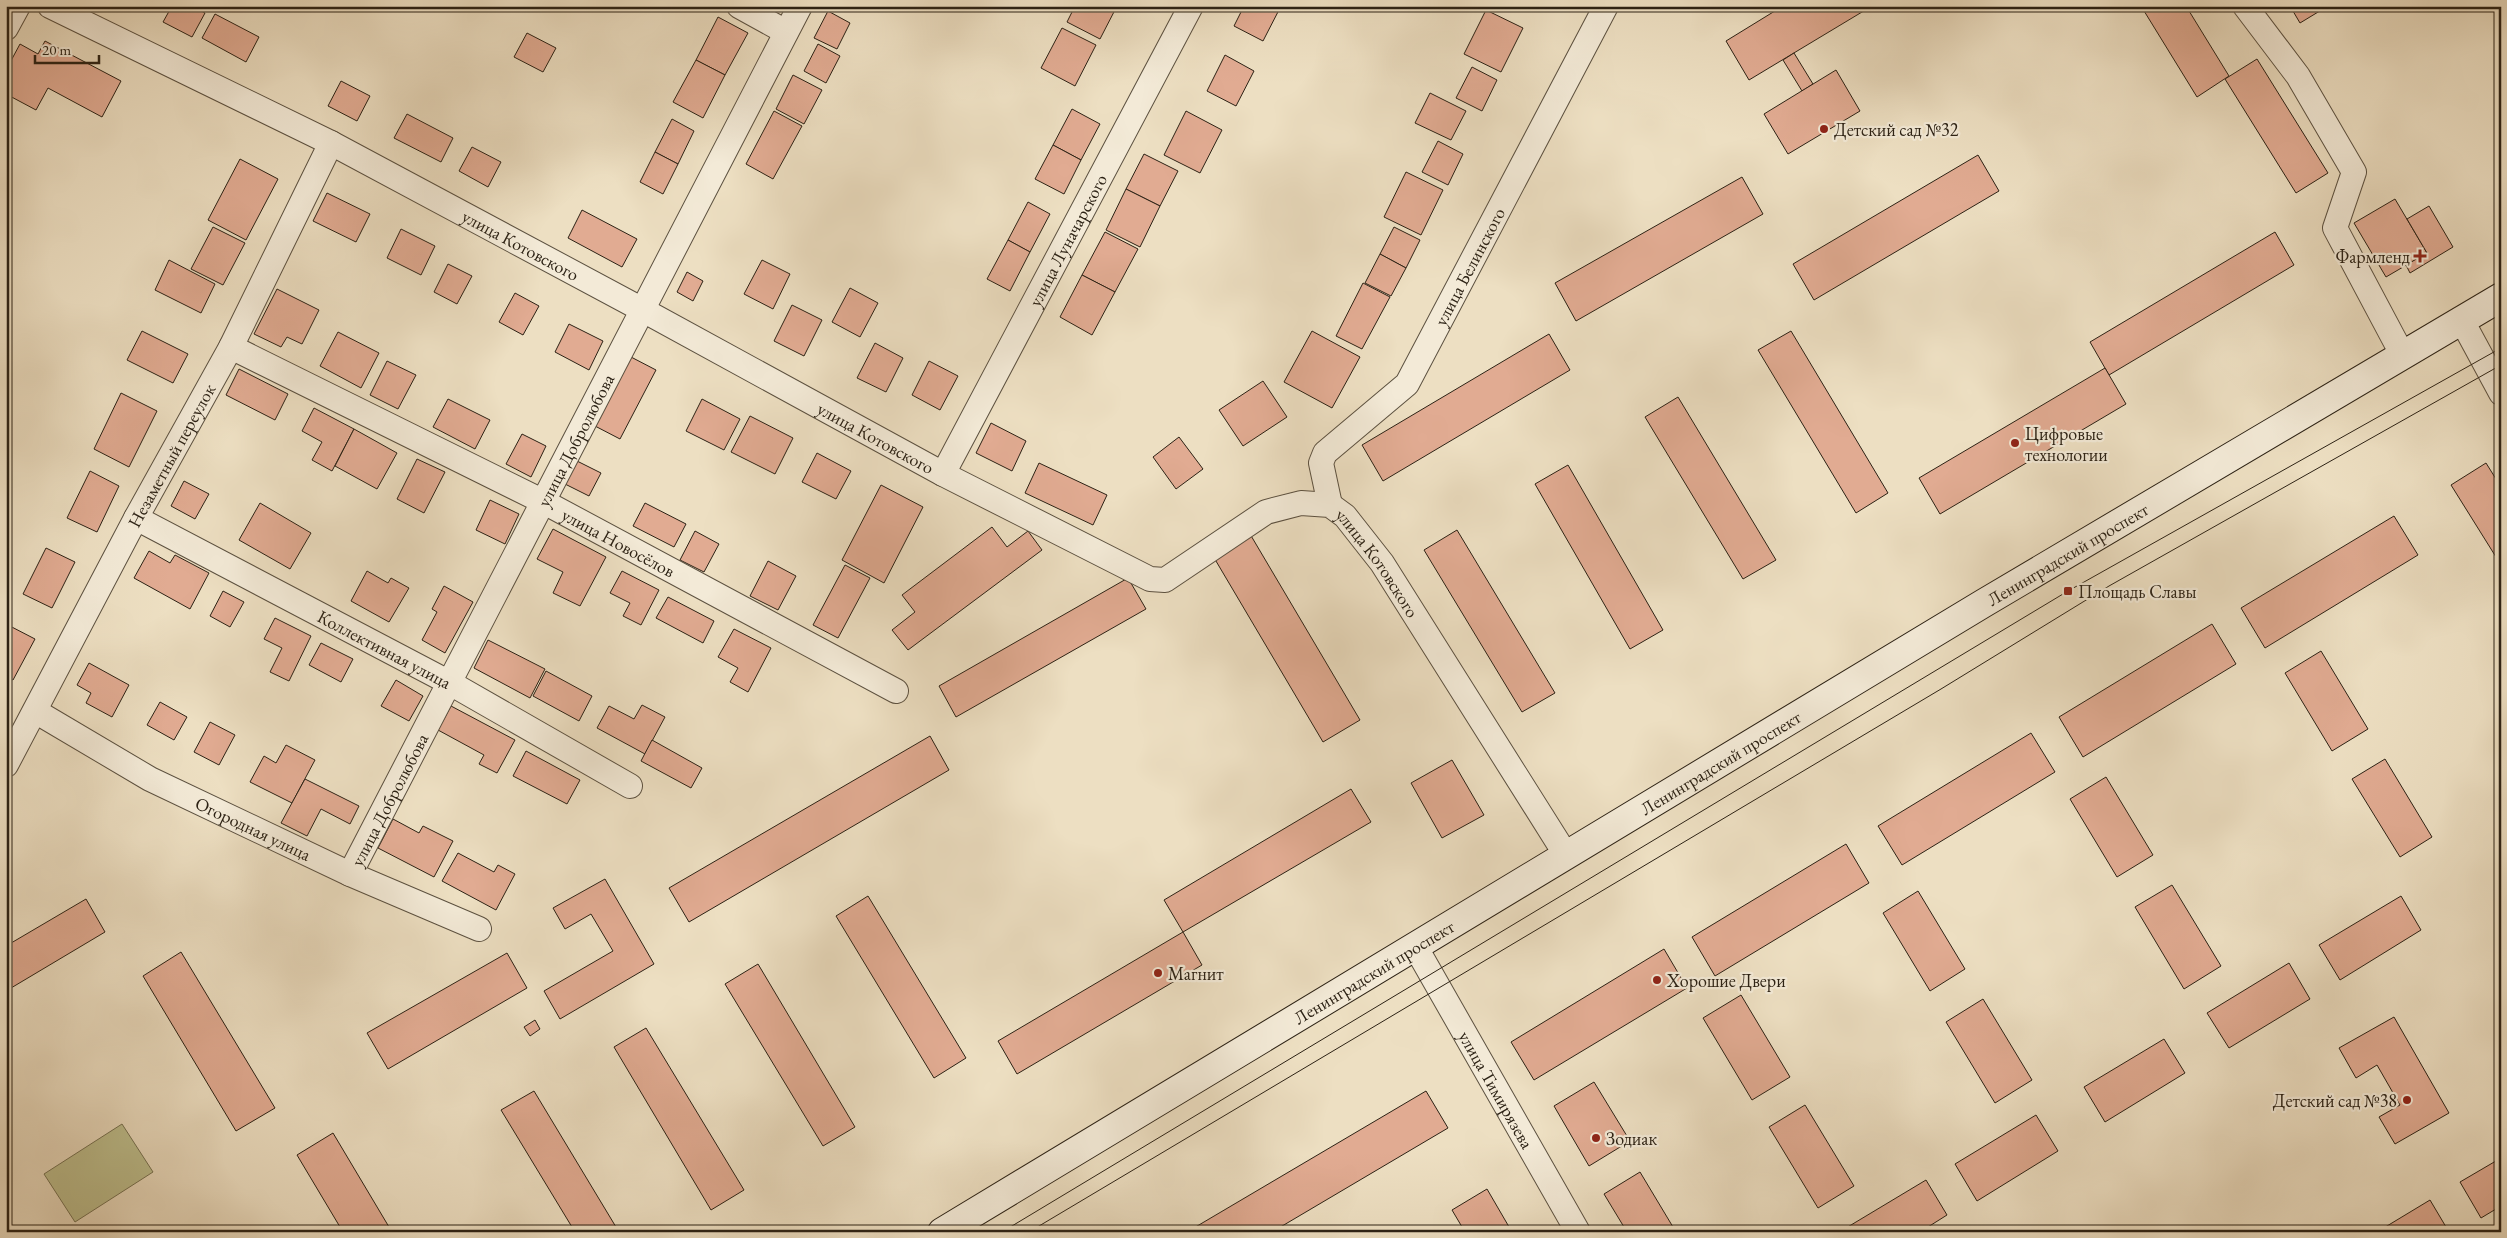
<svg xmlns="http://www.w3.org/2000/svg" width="2507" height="1238" font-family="'EB Garamond',serif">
<rect width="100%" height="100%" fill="#eddfc2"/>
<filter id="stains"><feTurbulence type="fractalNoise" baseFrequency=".004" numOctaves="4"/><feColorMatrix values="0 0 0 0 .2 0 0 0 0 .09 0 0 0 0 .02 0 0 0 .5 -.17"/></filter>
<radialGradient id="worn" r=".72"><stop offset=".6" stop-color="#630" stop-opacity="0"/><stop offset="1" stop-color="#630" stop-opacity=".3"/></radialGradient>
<polygon fill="#bec08f" stroke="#757152" points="122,1124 153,1172 75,1222 44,1174"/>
<g fill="#e1ab92" stroke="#2c2215">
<polygon points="172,6 192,6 205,13 192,37 163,22"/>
<polygon points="1075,6 1117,6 1100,39 1067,22"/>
<polygon points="1244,6 1281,6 1263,41 1234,26"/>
<polygon points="1783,6 1872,6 1749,80 1726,41"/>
<polygon points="2141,6 2186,6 2229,76 2197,97"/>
<polygon points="2290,6 2328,6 2300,23"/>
<polygon points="1486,10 1523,28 1501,72 1464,54"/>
<polygon points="828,11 850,23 837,49 814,38"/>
<polygon points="215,14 259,37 246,62 202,38"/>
<polygon points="718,17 748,33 725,75 696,60"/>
<polygon points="1062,28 1096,45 1075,86 1041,68"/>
<polygon points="527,33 556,48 543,72 514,57"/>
<polygon points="45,41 121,81 102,117 48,88 36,110 6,94 6,70 20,44 38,54"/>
<polygon points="818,44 840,56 826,83 804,71"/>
<polygon points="1794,53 1813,84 1802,91 1783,60"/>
<polygon points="1225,55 1254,71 1236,106 1207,91"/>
<polygon points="2257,59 2328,173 2296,193 2225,79"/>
<polygon points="696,60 725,75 703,118 673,102"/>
<polygon points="1472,67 1497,80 1482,111 1456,98"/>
<polygon points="1836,70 1860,111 1788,154 1764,114"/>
<polygon points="793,75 822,90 804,124 776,109"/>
<polygon points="341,81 370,96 357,121 328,106"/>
<polygon points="1430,93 1466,111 1451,140 1415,123"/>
<polygon points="1072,109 1100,124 1081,160 1053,145"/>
<polygon points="774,111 802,126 773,179 746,164"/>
<polygon points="1186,111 1222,130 1200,173 1164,155"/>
<polygon points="407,114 453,138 441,162 394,138"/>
<polygon points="672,119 694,131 678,164 655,152"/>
<polygon points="1438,141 1463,154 1448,185 1422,172"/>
<polygon points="1053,145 1081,160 1064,194 1035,179"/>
<polygon points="472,147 501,162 488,187 459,171"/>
<polygon points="655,152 678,164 663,194 640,182"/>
<polygon points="1144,154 1178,171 1160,206 1126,189"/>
<polygon points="1978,155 1999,191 1814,300 1793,264"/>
<polygon points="240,159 278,179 246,240 208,220"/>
<polygon points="1406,172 1443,190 1421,235 1384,217"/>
<polygon points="1742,177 1763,214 1576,321 1555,283"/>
<polygon points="1126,189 1160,206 1140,247 1106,230"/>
<polygon points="327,193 370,214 356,242 313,221"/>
<polygon points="2395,199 2427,253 2386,277 2354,223"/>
<polygon points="1028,202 1050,214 1030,252 1008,240"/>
<polygon points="2429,206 2453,247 2410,273 2406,265 2427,253 2407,219"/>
<polygon points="582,210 637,239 622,267 568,238"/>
<polygon points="213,227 245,243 223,285 191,269"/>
<polygon points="1394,227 1420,240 1406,268 1380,254"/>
<polygon points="401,229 435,246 421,275 387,258"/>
<polygon points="1105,232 1138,249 1115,292 1082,275"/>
<polygon points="2275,232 2294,265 2109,375 2090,342"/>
<polygon points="1008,240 1030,252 1010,291 987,279"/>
<polygon points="1380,254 1406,268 1391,296 1365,283"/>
<polygon points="169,260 215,284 201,313 155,290"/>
<polygon points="762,260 790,274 773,309 744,294"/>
<polygon points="448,264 472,276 457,304 434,292"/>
<polygon points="687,272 703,281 693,301 677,292"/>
<polygon points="1082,275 1115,292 1092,335 1060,317"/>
<polygon points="1363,283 1390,297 1362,349 1336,336"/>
<polygon points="850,288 878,303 860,337 832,322"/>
<polygon points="277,289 319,310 302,344 287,337 281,347 254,334"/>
<polygon points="515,293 539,306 523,335 499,322"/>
<polygon points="792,305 822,320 804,356 774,341"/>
<polygon points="569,324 603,341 589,370 555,352"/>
<polygon points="142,331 188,354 173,383 127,360"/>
<polygon points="1312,331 1360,357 1332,408 1284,382"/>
<polygon points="1791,331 1888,493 1856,513 1758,350"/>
<polygon points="338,332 379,353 361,388 320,366"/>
<polygon points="1549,334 1570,370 1383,481 1362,445"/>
<polygon points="875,343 903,358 886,392 857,378"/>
<polygon points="631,357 656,370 620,439 595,426"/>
<polygon points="387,361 416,375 398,409 370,395"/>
<polygon points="929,361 958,376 940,410 912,395"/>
<polygon points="2105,368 2126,404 1940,514 1919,478"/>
<polygon points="239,369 288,394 275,420 226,395"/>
<polygon points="1263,381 1287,417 1243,446 1219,410"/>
<polygon points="121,393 157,411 129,467 94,449"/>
<polygon points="1678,397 1776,560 1743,579 1645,417"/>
<polygon points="448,399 490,420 475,449 433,427"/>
<polygon points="702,399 740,419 724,450 686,431"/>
<polygon points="314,408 354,429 332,471 312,460 322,442 302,431"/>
<polygon points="750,416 793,438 775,474 731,452"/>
<polygon points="991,423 1026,441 1012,471 976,453"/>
<polygon points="354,429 397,453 377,489 335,466"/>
<polygon points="522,434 546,446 531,477 506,464"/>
<polygon points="1179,437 1203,469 1176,489 1153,457"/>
<polygon points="817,453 851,471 836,499 802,482"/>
<polygon points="417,459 445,472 424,513 397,499"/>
<polygon points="573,459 601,473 589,496 561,482"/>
<polygon points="1039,463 1107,495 1093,525 1025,493"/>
<polygon points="2486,463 2501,487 2501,565 2451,485"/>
<polygon points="1568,465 1663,630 1630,649 1535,484"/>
<polygon points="90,471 119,486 97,532 67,518"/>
<polygon points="184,481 209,494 195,519 171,506"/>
<polygon points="881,485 923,507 884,583 842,560"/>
<polygon points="490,500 519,514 505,544 476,530"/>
<polygon points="260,503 311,533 290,569 239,540"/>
<polygon points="645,503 686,524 674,547 633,526"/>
<polygon points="2394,516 2418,555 2265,648 2241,608"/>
<polygon points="992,527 1007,547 1028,531 1042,550 908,650 892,630 915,612 902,595"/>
<polygon points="553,529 606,557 580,606 553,593 563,572 537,559"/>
<polygon points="1457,530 1555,693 1522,712 1424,550"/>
<polygon points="695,531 719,544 704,572 680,560"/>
<polygon points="1250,534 1360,720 1323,742 1213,556"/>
<polygon points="46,548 75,562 52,608 23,594"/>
<polygon points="149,551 170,563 175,555 209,573 190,609 134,578"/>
<polygon points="768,561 796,576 778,610 750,596"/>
<polygon points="845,565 870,578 838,638 813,625"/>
<polygon points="367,571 388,583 391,578 409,588 389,622 351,601"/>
<polygon points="622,571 659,590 641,625 623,616 630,603 610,593"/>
<polygon points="1128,578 1146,609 956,717 939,686"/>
<polygon points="444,586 473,602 445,653 422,640 437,612 432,609"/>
<polygon points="223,591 244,602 230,627 210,616"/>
<polygon points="668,597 714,621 703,643 656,618"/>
<polygon points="275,618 311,636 289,681 270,672 282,648 264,639"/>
<polygon points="6,624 35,639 13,680 6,677"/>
<polygon points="2212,624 2236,664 2083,757 2059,717"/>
<polygon points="734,629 771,648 748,692 730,682 738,668 718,657"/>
<polygon points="488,640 545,669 530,698 474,668"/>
<polygon points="321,643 353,659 341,682 309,665"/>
<polygon points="2321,651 2368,729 2332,751 2285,673"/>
<polygon points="89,663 129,685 112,717 86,703 91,693 77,685"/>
<polygon points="546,671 592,696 579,721 533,696"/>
<polygon points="396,680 423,696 409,721 381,706"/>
<polygon points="160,702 187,717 174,740 147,725"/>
<polygon points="642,705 665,717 645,754 597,728 609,706 634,719"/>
<polygon points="451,706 515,740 497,773 479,764 484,755 438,730"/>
<polygon points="210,722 235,735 219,765 194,752"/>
<polygon points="2031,733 2055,772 1902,865 1878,826"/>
<polygon points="930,736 949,770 689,922 669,888"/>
<polygon points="652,740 702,768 691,788 641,761"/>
<polygon points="286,745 315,760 292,803 250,782 264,756 276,763"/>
<polygon points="526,751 580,780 567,804 513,776"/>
<polygon points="2385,759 2432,837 2400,857 2352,779"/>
<polygon points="1452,760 1484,815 1442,838 1411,783"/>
<polygon points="2106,777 2153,855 2117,877 2070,799"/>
<polygon points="305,779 359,806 350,824 321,809 307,836 281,823"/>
<polygon points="1351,789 1371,822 1183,932 1164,900"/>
<polygon points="393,819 419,833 423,826 453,841 434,877 378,848"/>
<polygon points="1846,844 1869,883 1715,976 1692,937"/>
<polygon points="458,853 494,872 498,865 515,874 496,910 442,881"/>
<polygon points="605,879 654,964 560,1019 544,991 613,951 591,914 565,929 553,908"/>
<polygon points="2172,885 2221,966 2184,989 2135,907"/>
<polygon points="1918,891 1965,969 1930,991 1883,913"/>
<polygon points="868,896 966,1058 934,1078 836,916"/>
<polygon points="2401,896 2421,930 2340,980 2319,945"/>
<polygon points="86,899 105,932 6,991 6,946"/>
<polygon points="1183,932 1202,965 1017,1074 998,1041"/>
<polygon points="1664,949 1687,988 1534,1080 1511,1042"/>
<polygon points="181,952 275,1108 236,1131 143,976"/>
<polygon points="507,953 527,988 388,1069 367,1033"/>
<polygon points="2289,963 2310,999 2229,1048 2207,1013"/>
<polygon points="758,964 855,1127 823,1146 725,984"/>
<polygon points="1741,995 1790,1077 1752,1100 1703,1018"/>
<polygon points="1983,999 2032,1080 1995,1103 1946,1022"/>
<polygon points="2394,1017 2449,1113 2395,1144 2379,1117 2400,1105 2377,1065 2356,1078 2339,1048"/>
<polygon points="535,1020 540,1029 530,1036 524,1027"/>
<polygon points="646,1028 744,1190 711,1210 614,1047"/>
<polygon points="2164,1039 2185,1073 2105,1122 2084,1087"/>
<polygon points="1594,1082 1630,1141 1589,1166 1554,1106"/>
<polygon points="534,1091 619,1232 575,1232 501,1110"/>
<polygon points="1426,1091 1448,1128 1272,1232 1187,1232"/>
<polygon points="1805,1105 1854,1186 1818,1208 1769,1127"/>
<polygon points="2036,1115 2058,1151 1977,1201 1955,1164"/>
<polygon points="333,1133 392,1232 343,1232 297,1155"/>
<polygon points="2501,1158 2501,1206 2481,1218 2460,1182"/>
<polygon points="1640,1172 1676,1232 1627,1232 1604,1194"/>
<polygon points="1926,1180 1947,1215 1920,1232 1841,1231"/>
<polygon points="1487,1189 1512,1232 1465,1232 1452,1210"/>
<polygon points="2430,1200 2449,1232 2377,1232"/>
</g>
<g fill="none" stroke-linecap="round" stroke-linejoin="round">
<g stroke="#5c5140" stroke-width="26">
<g id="street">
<path id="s1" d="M50,6L331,143L641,309L943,474L1150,579L1165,580L1266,512L1301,503L1330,505L1345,516L1382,563L1566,855"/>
<polyline points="739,6 786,32"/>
<polyline points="2245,6 2298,76 2354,172 2335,228 2402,354"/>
<polyline points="6,28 18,6"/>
<polyline points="2461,319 2501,393"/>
<path id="s2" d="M231,347L544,502L896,691"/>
<path id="s3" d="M943,474L1191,6"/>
<path id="s4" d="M1330,505L1321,463L1325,453L1407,384L1606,6"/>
<path id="s5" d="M136,518L450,683L630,786"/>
<path id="s6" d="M35,711L150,779L350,874L479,929"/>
<path id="s7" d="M6,765L136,518L231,347L331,143"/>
<path id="s8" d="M350,874C501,585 649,295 800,6"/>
<path id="s9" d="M1415,946L1578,1232"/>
</g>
</g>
<g stroke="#2c2215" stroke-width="30">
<g id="secondary">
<path id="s10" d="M942,1232L1984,603L2501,297"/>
</g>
</g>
<use href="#street" stroke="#f3ead7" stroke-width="24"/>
<use href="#secondary" stroke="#f3ead7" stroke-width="28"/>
<g stroke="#2c2215" stroke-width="1">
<polyline points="1002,1232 2068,591 2501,348"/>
<polyline points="1029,1232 1941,689 2109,586 2501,365"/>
</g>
</g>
<g fill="#8f2418" stroke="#f3ead7" stroke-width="2">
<circle cx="1824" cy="129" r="5"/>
<path d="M2417.5 248.5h5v5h5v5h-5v5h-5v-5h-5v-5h5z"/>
<circle cx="2015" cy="443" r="5"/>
<rect x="2063" y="586" width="10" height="10" rx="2.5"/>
<circle cx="1158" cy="973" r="5"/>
<circle cx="1657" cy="980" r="5"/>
<circle cx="2407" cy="1100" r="5"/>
<circle cx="1596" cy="1138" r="5"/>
</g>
<g text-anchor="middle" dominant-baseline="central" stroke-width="4.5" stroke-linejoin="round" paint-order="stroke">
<g font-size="18" fill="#2c2215" stroke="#f3ead7" text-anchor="start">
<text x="1834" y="129">Детский сад №32</text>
<text x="2410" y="256" text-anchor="end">Фармленд</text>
<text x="2025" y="433">Цифровые<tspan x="2025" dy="21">технологии</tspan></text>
<text x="2078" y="591">Площадь Славы</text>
<text x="1168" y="973">Магнит</text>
<text x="1667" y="980">Хорошие Двери</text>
<text x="2397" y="1100" text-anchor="end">Детский сад №38</text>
<text x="1606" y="1138">Зодиак</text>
</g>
<g font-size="18" fill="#2c2215" stroke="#f3ead7">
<text stroke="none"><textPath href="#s3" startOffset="265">улица Луначарского</textPath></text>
<text stroke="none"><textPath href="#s1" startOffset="528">улица Котовского</textPath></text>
<text stroke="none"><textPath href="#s4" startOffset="294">улица Белинского</textPath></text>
<text stroke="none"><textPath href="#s1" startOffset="932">улица Котовского</textPath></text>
<text stroke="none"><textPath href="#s8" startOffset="489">улица Добролюбова</textPath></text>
<text stroke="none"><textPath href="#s7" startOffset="351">Незаметный переулок</textPath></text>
<text stroke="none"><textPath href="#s2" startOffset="434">улица Новосёлов</textPath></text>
<text stroke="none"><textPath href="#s10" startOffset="1314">Ленинградский проспект</textPath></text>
<text stroke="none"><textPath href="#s1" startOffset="1518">улица Котовского</textPath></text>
<text stroke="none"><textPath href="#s5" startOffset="281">Коллективная улица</textPath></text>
<text stroke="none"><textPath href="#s10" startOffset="909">Ленинградский проспект</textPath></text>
<text stroke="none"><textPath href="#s8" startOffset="84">улица Добролюбова</textPath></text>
<text stroke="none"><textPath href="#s6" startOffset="248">Огородная улица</textPath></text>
<text stroke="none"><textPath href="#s10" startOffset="504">Ленинградский проспект</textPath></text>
<text stroke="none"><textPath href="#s9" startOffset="165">улица Тимирязева</textPath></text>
</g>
</g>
<rect width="2507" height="1238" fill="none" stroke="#eddfc2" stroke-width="25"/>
<rect x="8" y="8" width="2492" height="1223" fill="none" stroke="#2c2215" stroke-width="2.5"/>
<rect x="12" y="12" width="2482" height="1213" fill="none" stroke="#2c2215"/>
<path d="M35 55v8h64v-8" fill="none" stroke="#2c2215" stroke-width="2.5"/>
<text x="42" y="55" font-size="15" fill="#2c2215" stroke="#f3ead7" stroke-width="4" paint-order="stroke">20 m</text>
<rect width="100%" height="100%" filter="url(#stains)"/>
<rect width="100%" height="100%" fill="url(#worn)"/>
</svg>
